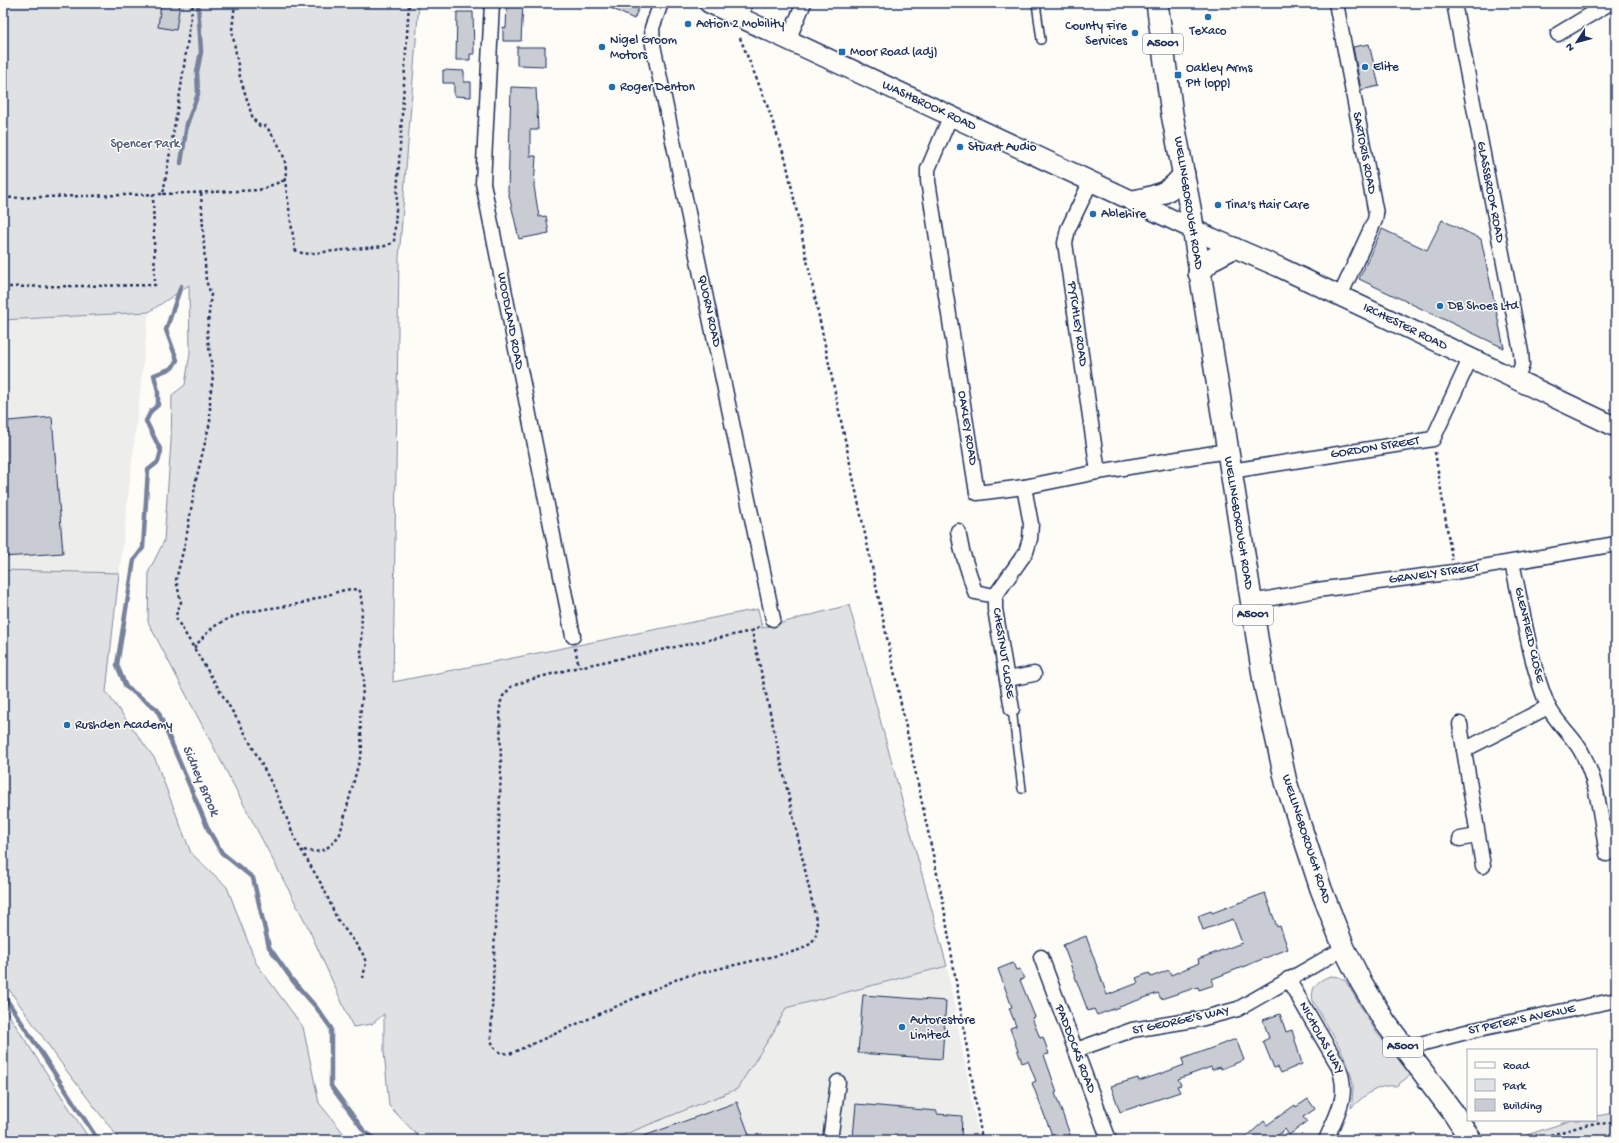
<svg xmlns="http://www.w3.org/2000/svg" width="1619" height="1143" font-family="'Gochi Hand',sans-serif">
<rect width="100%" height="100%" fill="#fdfcf7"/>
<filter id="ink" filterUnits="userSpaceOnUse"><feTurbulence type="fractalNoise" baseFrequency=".025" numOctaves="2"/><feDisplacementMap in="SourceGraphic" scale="8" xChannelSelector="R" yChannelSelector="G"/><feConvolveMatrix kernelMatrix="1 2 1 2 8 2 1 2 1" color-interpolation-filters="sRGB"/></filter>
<g filter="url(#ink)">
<g fill="#edeeec">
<polygon points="149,312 106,692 155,759 191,853 227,887 256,963 303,1027 319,1103 349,1140 120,1140 66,1070 3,981 3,320"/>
<polygon points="947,966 979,1140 611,1140 737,1089 774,1031 786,1008"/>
</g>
<g fill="#e0e1e3" stroke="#7e88a0">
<polygon points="3,3 419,3 399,258 393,682 758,609 762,628 849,605 947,966 786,1008 774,1031 737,1089 611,1140 422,1140 389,1106 384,1051 384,1014 372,1024 353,1027 307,925 148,622 149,571 164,541 171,442 172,395 185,385 190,353 189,285 149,312 3,320"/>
<polygon points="3,570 119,573 106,692 155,759 191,853 227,887 256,963 303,1027 319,1103 349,1140 120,1140 66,1070 3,981"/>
<path d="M1331,976L1339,977L1345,980L1376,1032L1412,1074L1396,1086C1377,1084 1364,1096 1351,1108C1352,1101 1353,1093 1353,1086C1350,1057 1326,1026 1313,1001C1310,987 1318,980 1331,976Z"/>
<polygon points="3,1006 90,1140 3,1140"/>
<polygon points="1616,1113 1616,1139 1512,1140 1572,1120 1596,1120 1596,1116"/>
</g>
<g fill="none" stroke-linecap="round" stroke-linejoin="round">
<g stroke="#76819c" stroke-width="4.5">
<polyline points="181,163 187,124 198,94 197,72 201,52 198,3"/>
<polyline points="181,286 166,330 177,360 172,368 154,375 158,391 158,405 151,411 146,421 161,451 158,462 148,470 143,548 134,560 117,665 126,687 157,709 209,831 222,853 253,878 269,947 293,981 316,1007 331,1028 331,1086 364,1131 377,1140"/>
<polyline points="3,994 98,1140"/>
</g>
</g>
<g fill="#c9ccd3" stroke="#1b2f5e">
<polygon points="161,3 180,3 176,30 158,27"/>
<polygon points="507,3 523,3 521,41 503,41 503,27 506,28"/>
<polygon points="600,3 641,3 634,19"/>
<polygon points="457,12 473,12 474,54 470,54 470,60 456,60"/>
<polygon points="1369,44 1379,86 1361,90 1353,47"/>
<polygon points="517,47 545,47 545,66 517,65"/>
<polygon points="443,70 464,71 464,82 471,82 471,97 454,96 454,83 443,83"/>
<polygon points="511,87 536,88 538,130 530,130 530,156 536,156 534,186 539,217 546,216 549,233 519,239 508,191"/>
<polygon points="1442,220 1481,239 1504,348 1359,279 1382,229 1427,250"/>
<polygon points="52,417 63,553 3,557 3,432 8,432 8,421"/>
<polygon points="1265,893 1277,927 1280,926 1288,949 1212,979 1214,985 1199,990 1198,987 1161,999 1158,993 1097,1015 1094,1009 1088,1011 1063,945 1086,936 1107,995 1138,983 1136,978 1149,973 1151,977 1169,970 1171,975 1199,963 1198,959 1242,943 1233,919 1203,930 1198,916 1211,911 1212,913"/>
<polygon points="1013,963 1016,970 1020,969 1024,979 1020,980 1035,1017 1032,1018 1040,1038 1043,1037 1049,1054 1044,1055 1057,1092 1055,1093 1072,1140 1054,1140 1032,1083 1036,1081 1028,1061 1022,1063 1010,1028 1016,1026 1009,1008 1012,1007 998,969"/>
<polygon points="863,995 946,1001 942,1059 858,1053"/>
<polygon points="1280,1014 1286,1032 1292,1030 1302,1064 1281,1073 1278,1067 1274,1068 1263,1041 1269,1038 1263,1020"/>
<polygon points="1236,1039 1244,1060 1221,1069 1220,1067 1212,1070 1211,1067 1178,1079 1181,1085 1177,1086 1180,1092 1120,1112 1111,1086 1138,1078 1139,1081 1163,1073 1184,1065 1182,1059"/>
<polygon points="1308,1099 1315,1109 1303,1117 1307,1122 1289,1135 1285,1129 1273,1140 1243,1140 1264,1121 1267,1125 1295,1105 1296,1107"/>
<polygon points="737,1102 751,1140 637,1140 636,1139"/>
<polygon points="856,1104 937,1111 937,1114 962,1116 961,1140 876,1140 853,1137"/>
</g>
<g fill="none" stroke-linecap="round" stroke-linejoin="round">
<g stroke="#1b2f5e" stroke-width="10">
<g id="service">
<polyline points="1036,3 1041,40"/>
<polyline points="1012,709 1022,789"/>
</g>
</g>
<g stroke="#1b2f5e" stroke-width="17">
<g id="minor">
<polyline points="492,3 483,183 573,636"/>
<polyline points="661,3 652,28 653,45 773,619"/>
<polyline points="1336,3 1376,214 1375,220 1340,296"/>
<polyline points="1454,3 1521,352 1522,365 1516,380"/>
<polyline points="742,18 744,3"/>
<polyline points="1558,34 1610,3"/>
<polyline points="788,40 804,3"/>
<polyline points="951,115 928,169 928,181 977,493 1024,487 1098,472 1227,451"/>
<polyline points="1091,181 1068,229 1065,243 1098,472"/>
<polyline points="1231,471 1433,439 1470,359"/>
<polyline points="958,531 962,551 975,592 995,596"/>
<path d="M1512,563C1523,609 1529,660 1547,704C1554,721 1572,735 1581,751C1598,781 1601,820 1607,854"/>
<polyline points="1251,602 1317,590 1454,572 1616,544"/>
<polyline points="1007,679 1034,674"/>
<polyline points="1012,709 995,609 995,596 1026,552 1030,539 1031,524 1024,487"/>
<polyline points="1460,724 1464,750"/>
<polyline points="1460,839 1477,836"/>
<polyline points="1483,866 1464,750 1548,707"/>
<polyline points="1041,957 1109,1140"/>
<path d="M1288,979L1338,1065C1350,1096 1338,1111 1326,1140"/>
<polyline points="1076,1050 1132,1030 1200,1019 1238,1009 1344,948"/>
<polyline points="1406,1051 1424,1043 1474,1030 1616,1000"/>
<polyline points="830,1140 838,1082"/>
</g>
</g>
<g stroke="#1b2f5e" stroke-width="22">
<polyline id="secondary" points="709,3 1212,238 1279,267 1616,427"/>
</g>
<g stroke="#1b2f5e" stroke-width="24">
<g id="primary">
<polyline points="1157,3 1172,114 1190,208 1264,682 1286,782 1321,889 1344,948 1361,982 1385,1022 1452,1111 1471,1140"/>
<path d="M1134,201C1157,196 1170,194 1184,174"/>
<polyline points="1199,273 1212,259 1233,248"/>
</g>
</g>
<g stroke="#1b2f5e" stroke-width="2.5" stroke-dasharray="3 3" stroke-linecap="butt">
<path d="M235,3L232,30L240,77L253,119L260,126H266C278,143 289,158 285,180L295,250L304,254L385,246L394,242L409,3"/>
<polyline points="740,38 766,102 786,161 943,902 982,1140"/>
<polyline points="201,193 206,281 211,294 207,332 213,377 210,396 210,422 196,480 186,539 176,580 181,602 176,615 177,620 240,724 261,763 276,792 296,841 323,887 337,919 362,952 366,962 363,978"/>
<polyline points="163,194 259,190 285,180"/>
<polyline points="3,198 163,194 181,87 193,3"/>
<polyline points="3,287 155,285 153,194"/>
<polyline points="1435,452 1452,560"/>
<path d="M752,631L579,667L532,679L512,686L503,696L500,704L501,768L491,1037C492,1049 499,1055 512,1053L682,977L792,952C808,948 818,941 817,924L752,631L762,625"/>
<path d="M194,648C202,638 209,629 220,623C244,609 272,609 298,604C308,602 318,598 327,595C336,593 351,586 360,591L362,605L361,653L364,681L360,716L362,750L340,834C329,849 320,856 301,849"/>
<polyline points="575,648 579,667"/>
<polyline points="1533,1140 1589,1124 1616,1123"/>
</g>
<use href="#service" stroke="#fdfcf7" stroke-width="7"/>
<use href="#minor" stroke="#fdfcf7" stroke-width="14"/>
<use href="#secondary" stroke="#fdfcf7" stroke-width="19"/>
<use href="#primary" stroke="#fdfcf7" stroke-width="21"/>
</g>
</g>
<g fill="#1f6fb2" stroke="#fdfcf7" stroke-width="1.5">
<circle cx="1208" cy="17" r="4"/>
<circle cx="688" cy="24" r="4"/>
<circle cx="1135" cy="33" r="4"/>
<circle cx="602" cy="47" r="4"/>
<rect x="838" y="48" width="8" height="8" rx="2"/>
<circle cx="1365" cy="67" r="4"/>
<rect x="1174" y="71" width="8" height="8" rx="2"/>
<circle cx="612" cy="87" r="4"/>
<circle cx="960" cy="147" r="4"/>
<circle cx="1218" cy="205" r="4"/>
<circle cx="1093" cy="214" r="4"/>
<circle cx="1440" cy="306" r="4"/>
<circle cx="67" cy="725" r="4"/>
<circle cx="902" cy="1027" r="4"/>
</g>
<g text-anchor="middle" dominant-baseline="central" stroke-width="3" stroke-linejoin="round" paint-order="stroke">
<g fill="#fdfcf7" stroke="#5f6c8c" stroke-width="1">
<rect x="1143" y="34" width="40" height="20" rx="3"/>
<rect x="1233" y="605" width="40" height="20" rx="3"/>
<rect x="1383" y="1037" width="40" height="20" rx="3"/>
</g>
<g font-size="12" font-weight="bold" fill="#1b2f5e">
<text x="1163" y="44">A5001</text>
<text x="1253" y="615">A5001</text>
<text x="1403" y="1047">A5001</text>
</g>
<g font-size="13" fill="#1b2f5e" stroke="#fdfcf7" text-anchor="start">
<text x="696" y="24">Action 2 Mobility</text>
<text x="1127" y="26" text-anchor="end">County Fire<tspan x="1127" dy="15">Services</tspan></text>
<text x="1208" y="31" text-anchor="middle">Texaco</text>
<text x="610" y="40">Nigel Groom<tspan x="610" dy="15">Motors</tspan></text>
<text x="850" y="52">Moor Road (adj)</text>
<text x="1373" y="67">Elite</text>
<text x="1186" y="68">Oakley Arms<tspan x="1186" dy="15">PH (opp)</tspan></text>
<text x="620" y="87">Roger Denton</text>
<text x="968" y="147">Stuart Audio</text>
<text x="1226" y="205">Tina's Hair Care</text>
<text x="1101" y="214">Ablehire</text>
<text x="1448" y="306">DB Shoes Ltd</text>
<text x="75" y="725">Rushden Academy</text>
<text x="910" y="1020">Autorestore<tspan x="910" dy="15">Limited</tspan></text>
</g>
<g font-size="13" fill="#1b2f5e" stroke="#fdfcf7">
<text transform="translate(929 106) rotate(25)">WASHBROOK ROAD</text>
<text transform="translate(1364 153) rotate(79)">SARTORIS ROAD</text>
<text transform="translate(1490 192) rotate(79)">GLASSBROOK ROAD</text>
<text transform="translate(1188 203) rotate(81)">WELLINGBOROUGH ROAD</text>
<text transform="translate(709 311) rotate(78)">QUORN ROAD</text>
<text transform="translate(510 321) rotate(79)">WOODLAND ROAD</text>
<text transform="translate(1077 324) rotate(82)">PYTCHLEY ROAD</text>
<text transform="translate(1405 327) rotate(26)">IRCHESTER ROAD</text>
<text transform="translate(967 428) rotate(81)">OAKLEY ROAD</text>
<text transform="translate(1375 448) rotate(-9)">GORDON STREET</text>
<text transform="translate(1238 523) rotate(81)">WELLINGBOROUGH ROAD</text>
<text transform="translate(1434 574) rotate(-8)">GRAVELY STREET</text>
<text transform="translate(1529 635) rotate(77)">GLENFIELD CLOSE</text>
<text transform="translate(1003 653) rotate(81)">CHESTNUT CLOSE</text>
<text transform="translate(1306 839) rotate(72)">WELLINGBOROUGH ROAD</text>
<text transform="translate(1522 1020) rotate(-12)">ST PETER'S AVENUE</text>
<text transform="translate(1181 1021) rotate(-12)">ST GEORGE'S WAY</text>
<text transform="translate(1321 1038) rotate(61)">NICHOLAS WAY</text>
<text transform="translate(1075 1049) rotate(69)">PADDOCKS ROAD</text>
</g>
<g font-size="13" fill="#4c5c7f" stroke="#fdfcf7">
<text x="145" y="144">Spencer Park</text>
</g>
<g font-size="14" font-style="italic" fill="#49587d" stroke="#fdfcf7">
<text transform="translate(200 781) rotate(67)">Sidney Brook</text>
</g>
</g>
<rect width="1619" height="1143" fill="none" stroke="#fdfcf7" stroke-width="16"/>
<rect x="8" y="8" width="1603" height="1127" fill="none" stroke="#1b2f5e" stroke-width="1.5" filter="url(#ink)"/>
<rect x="1467" y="1049" width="130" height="72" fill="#fdfcf7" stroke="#a3aaba"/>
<rect x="1475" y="1062" width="20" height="6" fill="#fdfcf7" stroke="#a3aaba"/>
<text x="1503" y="1069" font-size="12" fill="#1b2f5e">Road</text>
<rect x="1475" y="1079" width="20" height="12" fill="#e0e1e3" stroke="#a3aaba"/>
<text x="1503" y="1089" font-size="12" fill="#1b2f5e">Park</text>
<rect x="1475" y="1099" width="20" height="12" fill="#c9ccd3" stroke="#a3aaba"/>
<text x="1503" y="1109" font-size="12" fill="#1b2f5e">Building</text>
<g transform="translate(1577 42) rotate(234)" stroke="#fdfcf7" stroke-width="3" paint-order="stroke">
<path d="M0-3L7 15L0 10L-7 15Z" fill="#1b2f5e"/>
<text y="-6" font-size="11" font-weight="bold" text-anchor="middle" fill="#1b2f5e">N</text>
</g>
</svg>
